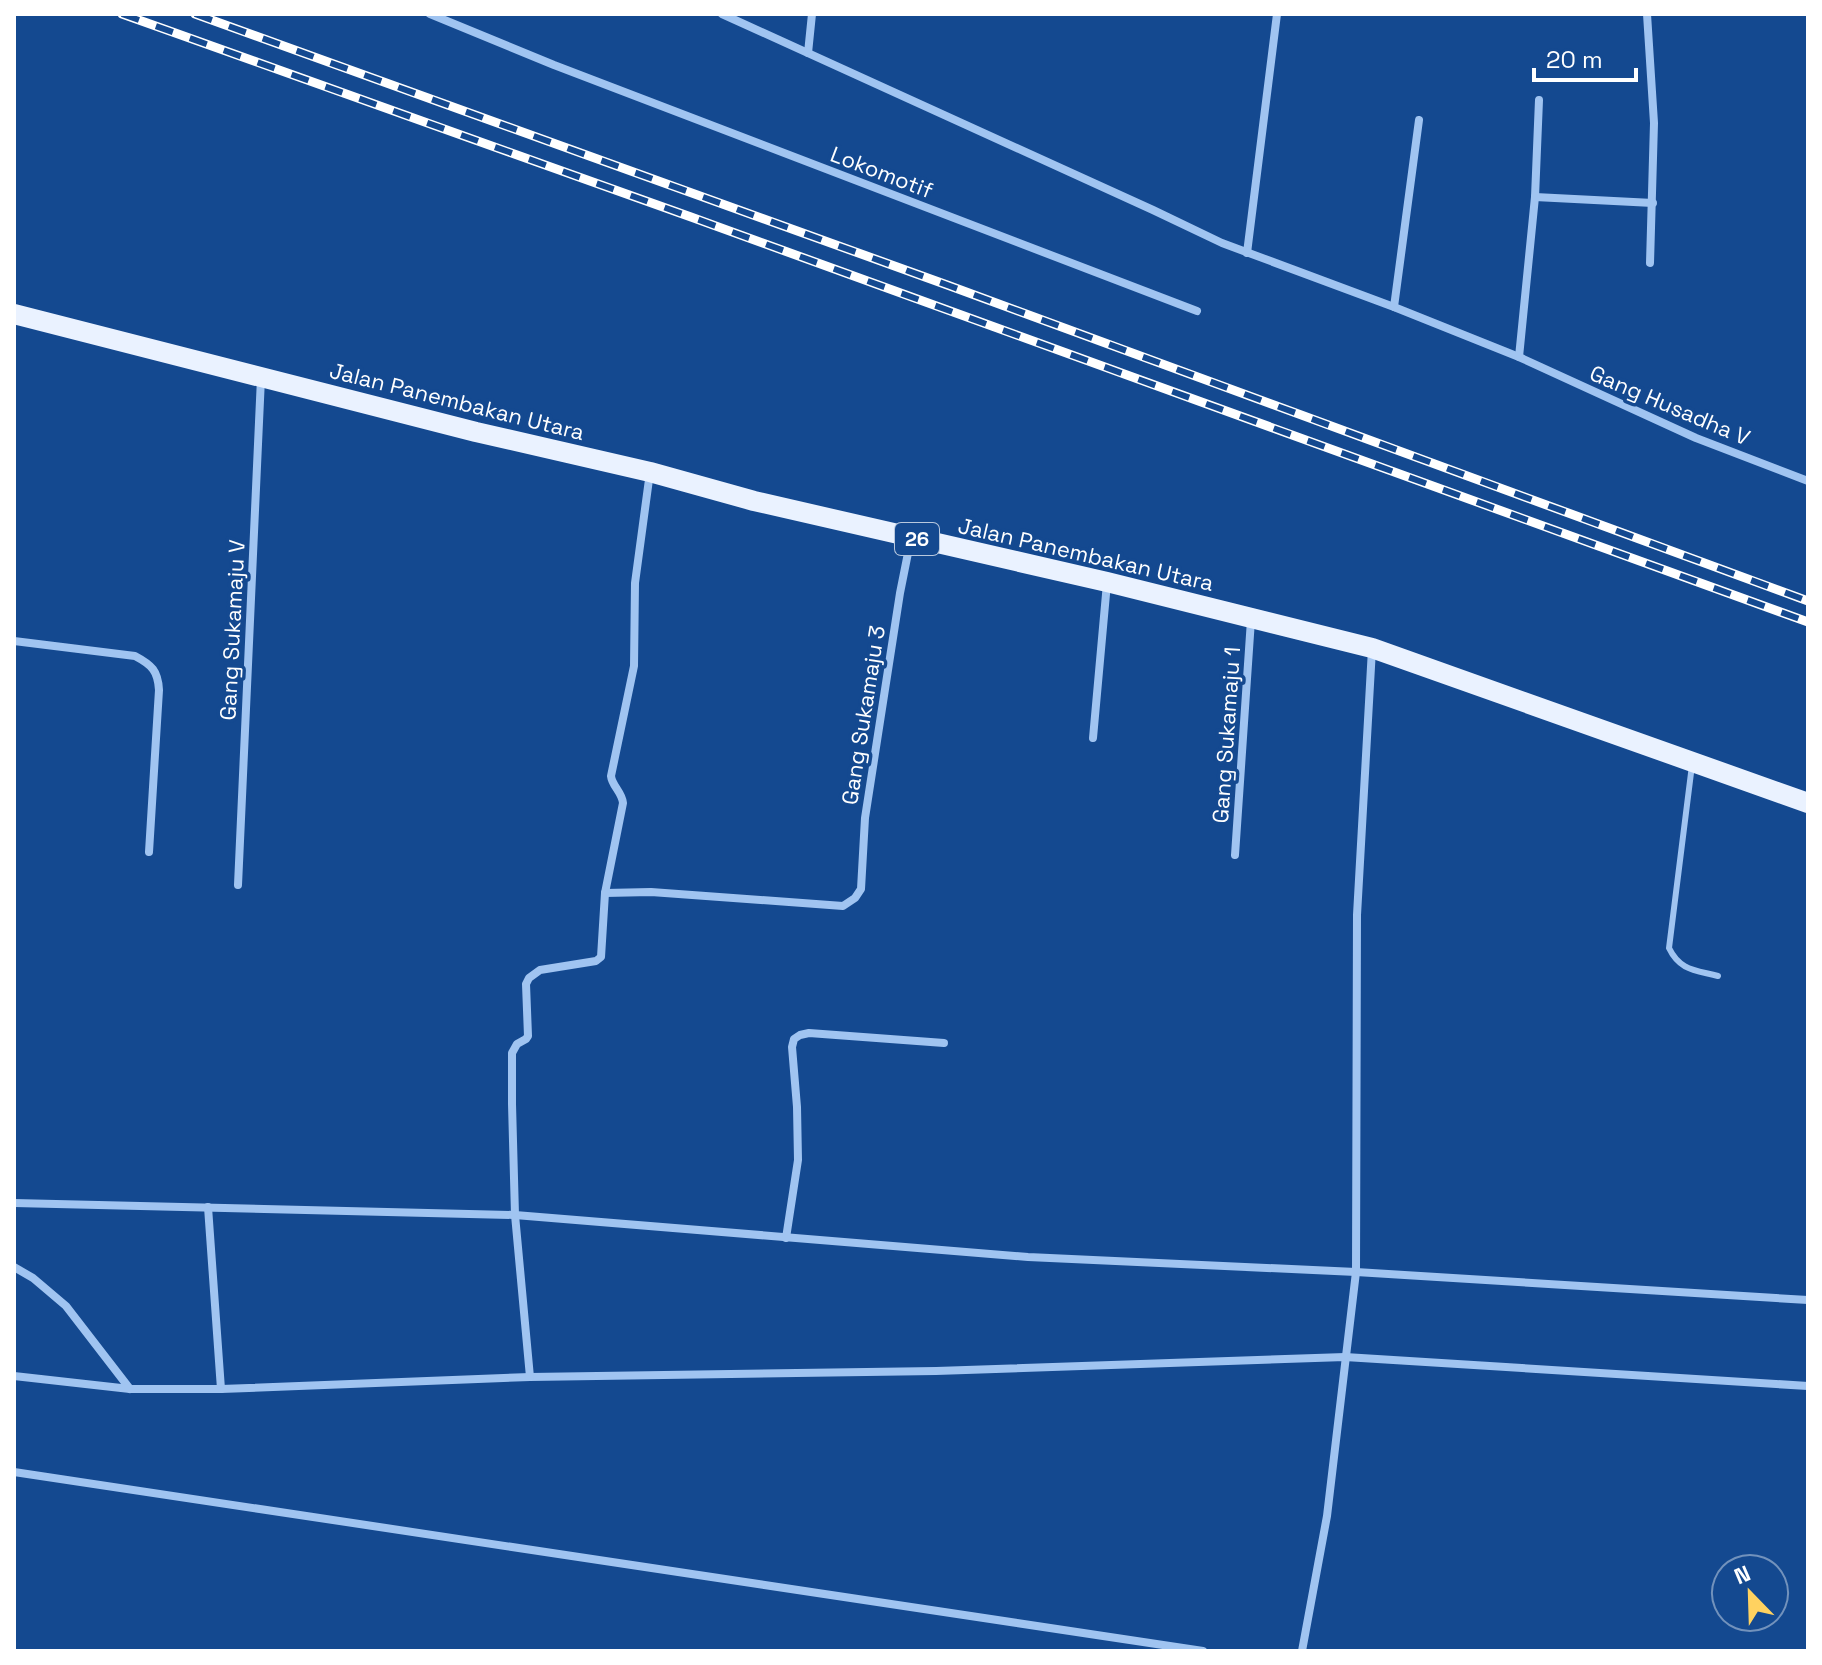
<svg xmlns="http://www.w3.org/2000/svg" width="1822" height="1665" font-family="'Space Grotesk',sans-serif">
<rect width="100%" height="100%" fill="#144990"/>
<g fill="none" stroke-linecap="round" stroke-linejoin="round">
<path stroke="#a0c4f1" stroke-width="6" d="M1692,765L1669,948C1680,971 1696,970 1718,976"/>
<g stroke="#a0c4f1" stroke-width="8">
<polyline points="430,14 554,65 1197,311"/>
<polyline points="722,14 1153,210 1222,243 1394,307"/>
<polyline points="1647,14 1654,123 1650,263"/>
<polyline points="808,53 812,14"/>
<polyline points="1419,120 1394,307 1519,357 1696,438 1808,481"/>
<polyline points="1535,197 1653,203"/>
<polyline points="1247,253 1277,14"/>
<polyline points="1519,357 1535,197 1539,100"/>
<path d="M14,641L135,656C152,665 158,671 159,690L149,852"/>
<polyline points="1093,738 1107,583"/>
<polyline points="1235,855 1251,620"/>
<polyline points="238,885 261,378"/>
<polyline points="605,893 651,892 843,906 855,898 861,889 865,818 900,593 911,538"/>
<polyline points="14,1203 515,1215 1028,1257 1356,1272 1808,1300"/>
<polyline points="208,1207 221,1389"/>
<polyline points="786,1238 798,1160 797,1107 792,1047 794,1039 800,1035 809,1033 944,1043"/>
<polyline points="14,1267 33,1278 66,1306 130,1389"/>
<polyline points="14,1376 130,1389 221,1389 530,1377 936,1371 1345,1357 1808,1386"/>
<path d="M530,1377L515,1215L512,1104V1053L517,1044L526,1039L528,1036L526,984L529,978L540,970L596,961L601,957L605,893L623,803C622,792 612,786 611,776L634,666L635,583L650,472"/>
<polyline points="14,1472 1203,1651"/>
<polyline points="1302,1651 1327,1516 1356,1272 1357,915 1372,649"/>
</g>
<polyline stroke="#eaf2ff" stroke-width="20" points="14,314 476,432 650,472 754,501 1107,582 1372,648 1808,803"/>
<g stroke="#fff" stroke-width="9">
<g id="rail">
<polyline points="122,14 691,217 1808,622"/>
<polyline points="195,14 950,286 1808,601"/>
</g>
</g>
<use href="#rail" stroke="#144990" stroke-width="6" stroke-dasharray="18" stroke-linecap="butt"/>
</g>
<g text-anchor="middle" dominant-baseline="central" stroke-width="7" stroke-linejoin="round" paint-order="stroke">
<rect fill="#144990" stroke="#b8c8de" stroke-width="2" x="895" y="523" width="44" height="32" rx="6"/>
<g font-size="20" font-weight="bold" fill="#fff">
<text x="917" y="539">26</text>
</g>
<g font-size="22" fill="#fff" stroke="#144990">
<text transform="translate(882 172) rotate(21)">Lokomotif</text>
<text transform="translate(457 401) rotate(14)">Jalan Panembakan Utara</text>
<text transform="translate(1670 405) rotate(23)">Gang Husadha V</text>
<text transform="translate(1086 554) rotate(13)">Jalan Panembakan Utara</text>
<text transform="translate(232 630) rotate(-87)">Gang Sukamaju V</text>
<text transform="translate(863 715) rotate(-81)">Gang Sukamaju 3</text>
<text transform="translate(1226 735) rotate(-86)">Gang Sukamaju 1</text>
</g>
</g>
<rect width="1822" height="1665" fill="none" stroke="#ffffff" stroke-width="32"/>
<g transform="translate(1750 1593) rotate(337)"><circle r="38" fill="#144990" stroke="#7292bc" stroke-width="2"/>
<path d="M0-6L14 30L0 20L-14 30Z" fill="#ffd260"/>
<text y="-12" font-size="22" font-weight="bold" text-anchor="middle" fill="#ffffff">N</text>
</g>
<path d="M1534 68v12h102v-12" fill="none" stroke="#ffffff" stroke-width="4"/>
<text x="1546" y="68" font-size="24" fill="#ffffff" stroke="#144990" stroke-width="6" paint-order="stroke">20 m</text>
</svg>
